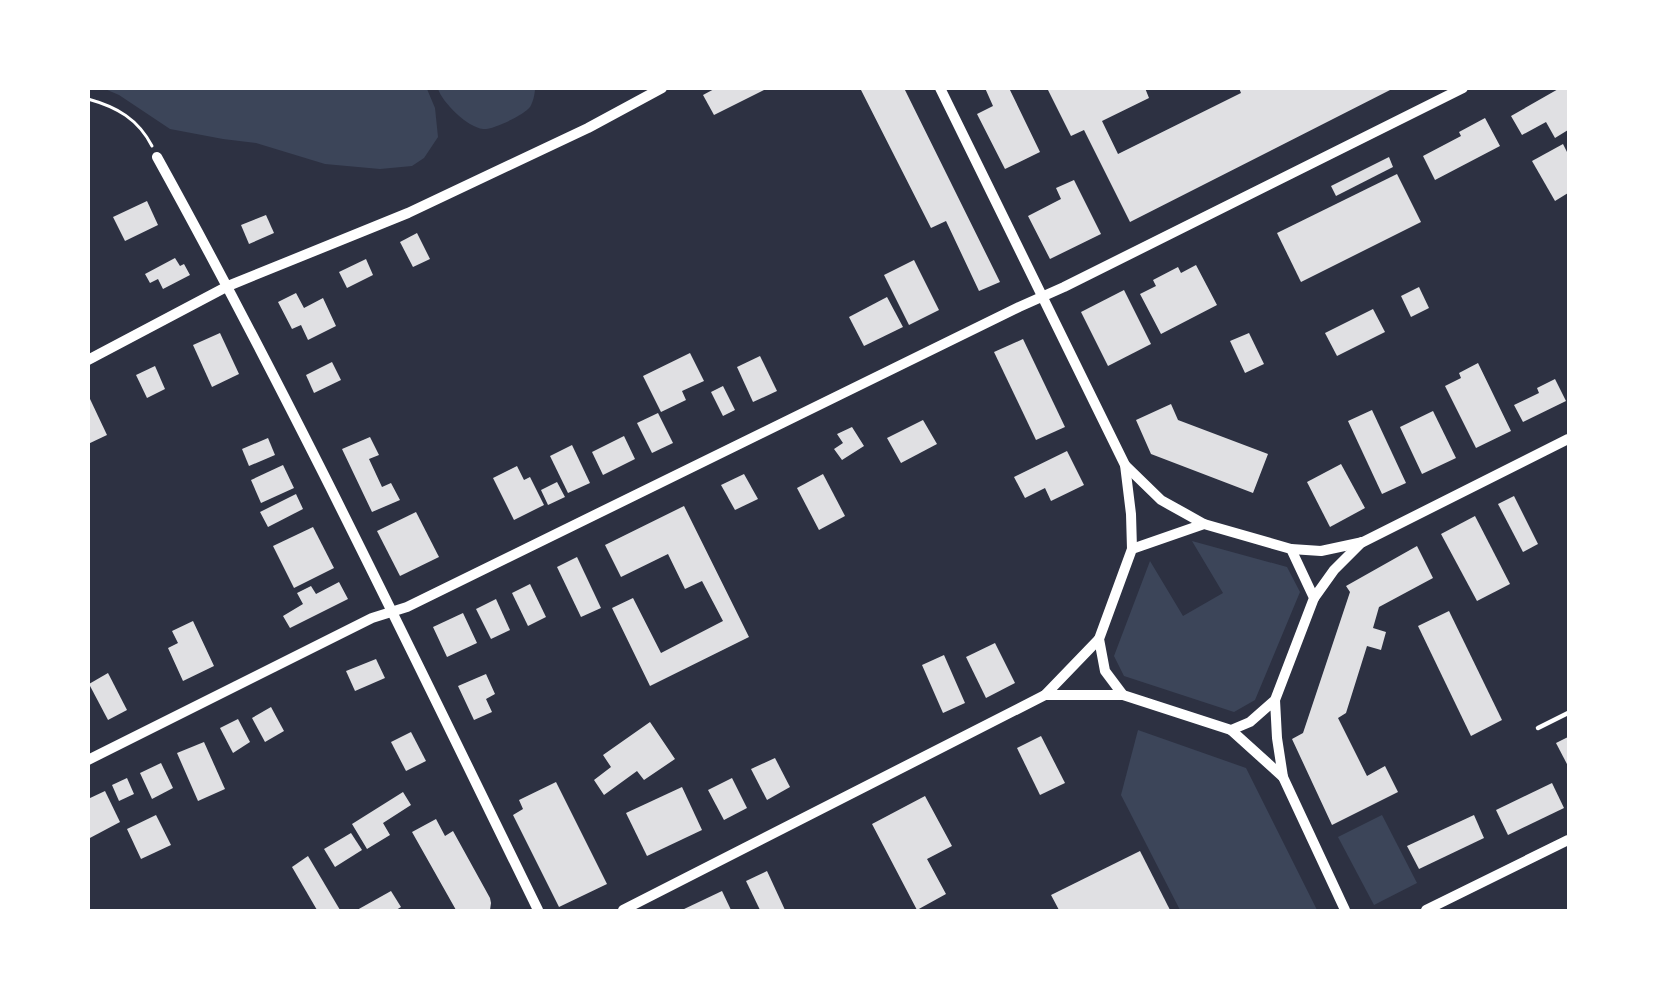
<svg xmlns="http://www.w3.org/2000/svg" width="1657" height="999" font-family="'Fira Sans',sans-serif">
<rect width="100%" height="100%" fill="#2d3142"/>
<g fill="#3c4559">
<polygon points="105,89 427,89 435,108 438,137 424,158 412,166 380,169 325,164 256,143 223,139 170,129 119,95"/>
<path d="M438,89L535,88C535,94 533,102 530,107C524,115 493,130 483,129C467,127 443,103 438,89Z"/>
<polygon points="1192,541 1287,567 1300,592 1255,700 1234,712 1124,676 1114,656 1150,561 1183,616 1223,593"/>
<polygon points="1138,730 1246,768 1317,910 1180,910 1121,795"/>
<polygon points="1382,815 1417,883 1374,905 1338,837"/>
</g>
<g fill="#e0e0e3">
<polygon points="716,88 763,88 764,90 714,115 703,95"/>
<polygon points="860,88 904,88 1000,282 979,291 946,221 931,228"/>
<polygon points="985,88 1009,88 1040,152 1005,169 977,114 993,106"/>
<polygon points="1047,88 1145,88 1149,98 1102,121 1118,154 1241,93 1239,88 1394,88 1130,222 1084,130 1071,136"/>
<polygon points="1560,88 1568,88 1568,130 1555,138 1546,122 1522,135 1511,116"/>
<polygon points="1485,118 1500,146 1435,180 1423,156 1461,136 1459,132"/>
<polygon points="1563,144 1568,154 1568,193 1555,201 1532,161"/>
<polygon points="1389,157 1393,167 1336,196 1331,186"/>
<polygon points="1397,174 1421,222 1301,282 1277,233"/>
<polygon points="1074,180 1101,234 1050,259 1028,216 1061,199 1056,188"/>
<polygon points="147,201 158,225 125,241 113,217"/>
<polygon points="266,215 274,233 249,244 241,225"/>
<polygon points="417,233 430,259 413,267 400,242"/>
<polygon points="175,258 180,266 184,264 190,275 163,289 158,279 150,283 145,274"/>
<polygon points="366,259 373,275 347,288 339,272"/>
<polygon points="914,260 939,310 909,325 884,275"/>
<polygon points="1196,265 1217,305 1161,334 1140,294 1156,286 1153,280 1178,267 1181,273"/>
<polygon points="1419,287 1429,308 1411,317 1401,296"/>
<polygon points="1124,290 1151,344 1108,366 1081,312"/>
<polygon points="296,293 304,308 323,298 336,326 308,340 301,325 292,329 278,302"/>
<polygon points="887,297 903,327 864,346 849,317"/>
<polygon points="1373,309 1385,332 1337,356 1325,333"/>
<polygon points="220,333 239,374 212,387 193,345"/>
<polygon points="1249,333 1264,364 1245,373 1230,341"/>
<polygon points="1023,339 1065,427 1036,440 994,352"/>
<polygon points="690,353 704,381 682,391 686,400 661,412 643,376"/>
<polygon points="760,356 777,391 753,402 737,367"/>
<polygon points="332,362 341,380 314,393 306,375"/>
<polygon points="1478,363 1511,431 1476,448 1445,386 1461,378 1459,373"/>
<polygon points="155,366 165,389 147,398 136,375"/>
<polygon points="1555,379 1566,401 1523,422 1514,405 1539,393 1537,388"/>
<polygon points="723,386 735,410 723,416 711,392"/>
<polygon points="90,399 107,435 88,444 88,400"/>
<polygon points="1171,404 1178,420 1268,454 1253,493 1151,454 1136,420"/>
<polygon points="1372,410 1406,483 1382,494 1348,421"/>
<polygon points="1433,411 1456,458 1422,474 1400,427"/>
<polygon points="658,413 673,443 652,453 637,423"/>
<polygon points="923,420 937,444 901,463 887,438"/>
<polygon points="852,427 864,446 842,460 834,449 843,443 837,434"/>
<polygon points="624,436 635,459 603,475 592,452"/>
<polygon points="370,437 379,455 369,459 382,487 391,483 400,500 372,512 342,449"/>
<polygon points="268,438 275,455 249,466 242,449"/>
<polygon points="572,445 590,483 568,493 550,456"/>
<polygon points="1067,451 1084,485 1051,501 1045,488 1025,498 1014,477"/>
<polygon points="1341,464 1365,508 1330,527 1307,482"/>
<polygon points="283,465 294,488 261,503 251,480"/>
<polygon points="517,466 524,480 530,477 544,505 514,520 493,478"/>
<polygon points="744,474 758,499 735,510 721,485"/>
<polygon points="823,474 845,516 819,530 797,488"/>
<polygon points="557,482 565,497 548,505 541,490"/>
<polygon points="296,494 303,509 268,527 260,512"/>
<polygon points="1514,496 1538,544 1523,552 1498,504"/>
<polygon points="684,506 749,637 650,686 612,608 633,598 661,653 723,621 702,581 685,589 668,554 621,577 605,545"/>
<polygon points="416,512 439,557 400,576 377,531"/>
<polygon points="1475,516 1510,584 1477,601 1441,534"/>
<polygon points="313,527 334,568 294,588 273,546"/>
<polygon points="1417,546 1433,578 1379,607 1373,628 1386,632 1381,650 1367,646 1346,713 1338,718 1367,776 1385,766 1398,792 1332,825 1292,739 1303,733 1350,592 1346,586"/>
<polygon points="577,557 601,608 581,617 557,567"/>
<polygon points="339,582 348,599 290,628 283,616 303,604 297,593 311,586 316,594"/>
<polygon points="530,584 546,617 528,626 512,593"/>
<polygon points="496,599 510,630 491,639 476,609"/>
<polygon points="1449,611 1502,720 1471,736 1418,626"/>
<polygon points="463,613 477,643 447,657 433,627"/>
<polygon points="193,621 214,666 183,681 168,648 178,643 172,631"/>
<polygon points="995,643 1015,683 986,698 966,657"/>
<polygon points="944,655 965,703 943,713 922,665"/>
<polygon points="376,659 385,678 355,691 346,671"/>
<polygon points="108,673 127,710 108,720 89,684"/>
<polygon points="486,674 495,694 486,699 492,712 474,720 458,686"/>
<polygon points="271,707 284,731 265,742 252,718"/>
<polygon points="238,719 250,742 233,753 220,728"/>
<polygon points="650,722 675,759 644,780 637,771 604,795 594,780 611,767 603,755"/>
<polygon points="411,732 426,761 406,771 391,742"/>
<polygon points="1041,736 1065,783 1040,795 1017,748"/>
<polygon points="1568,737 1568,766 1556,743"/>
<polygon points="204,742 225,789 198,801 177,753"/>
<polygon points="775,758 790,787 767,800 751,769"/>
<polygon points="161,763 173,788 152,799 140,773"/>
<polygon points="127,778 134,794 119,801 112,785"/>
<polygon points="732,778 747,808 724,820 708,790"/>
<polygon points="556,782 607,884 559,907 513,815 523,809 519,800"/>
<polygon points="1552,783 1564,808 1508,835 1496,810"/>
<polygon points="682,787 702,830 647,856 626,813"/>
<polygon points="105,791 120,822 88,839 88,799"/>
<polygon points="403,792 411,805 383,823 390,835 367,849 352,824"/>
<polygon points="925,796 952,846 927,859 946,894 917,910 872,824"/>
<polygon points="156,815 171,845 141,859 127,829"/>
<polygon points="1474,815 1484,838 1419,869 1407,846"/>
<polygon points="436,819 445,836 453,831 490,898 491,903 490,910 456,910 412,832"/>
<polygon points="351,833 362,850 335,867 324,849"/>
<polygon points="1140,851 1170,910 1059,910 1051,895"/>
<polygon points="308,856 340,910 317,910 292,867"/>
<polygon points="767,871 785,910 760,910 746,881"/>
<polygon points="391,891 401,907 396,910 357,910"/>
<polygon points="722,891 731,910 682,910"/>
</g>
<g fill="none" stroke-linecap="round" stroke-linejoin="round">
<path stroke="#fff" stroke-width="3" d="M88,99C117,107 138,119 152,146"/>
<polyline stroke="#fff" stroke-width="4.5" points="1538,728 1568,713"/>
<g stroke="#fff" stroke-width="10">
<polyline points="940,88 1125,465 1131,514 1132,549"/>
<path d="M157,157C293,403 414,657 538,910"/>
<polyline points="88,360 228,286 408,213 588,128 662,88"/>
<polyline points="1125,465 1161,500 1204,524"/>
<polyline points="1291,549 1321,551 1363,542 1568,439"/>
<polyline points="1314,598 1334,570 1362,542"/>
<polyline points="1045,695 1123,695"/>
<polyline points="1275,700 1250,722 1231,730 1123,695 1105,671 1099,639 1132,549 1204,524 1291,549 1314,598 1275,700 1277,738 1283,777 1345,910"/>
<polyline points="1231,730 1283,777"/>
<polyline points="88,760 372,618 407,607 1019,307 1064,287 1463,88"/>
<polyline points="623,910 1045,695 1099,639"/>
<polyline points="1426,910 1568,840"/>
</g>
</g>
<rect width="1657" height="999" fill="none" stroke="#ffffff" stroke-width="180"/>
</svg>
